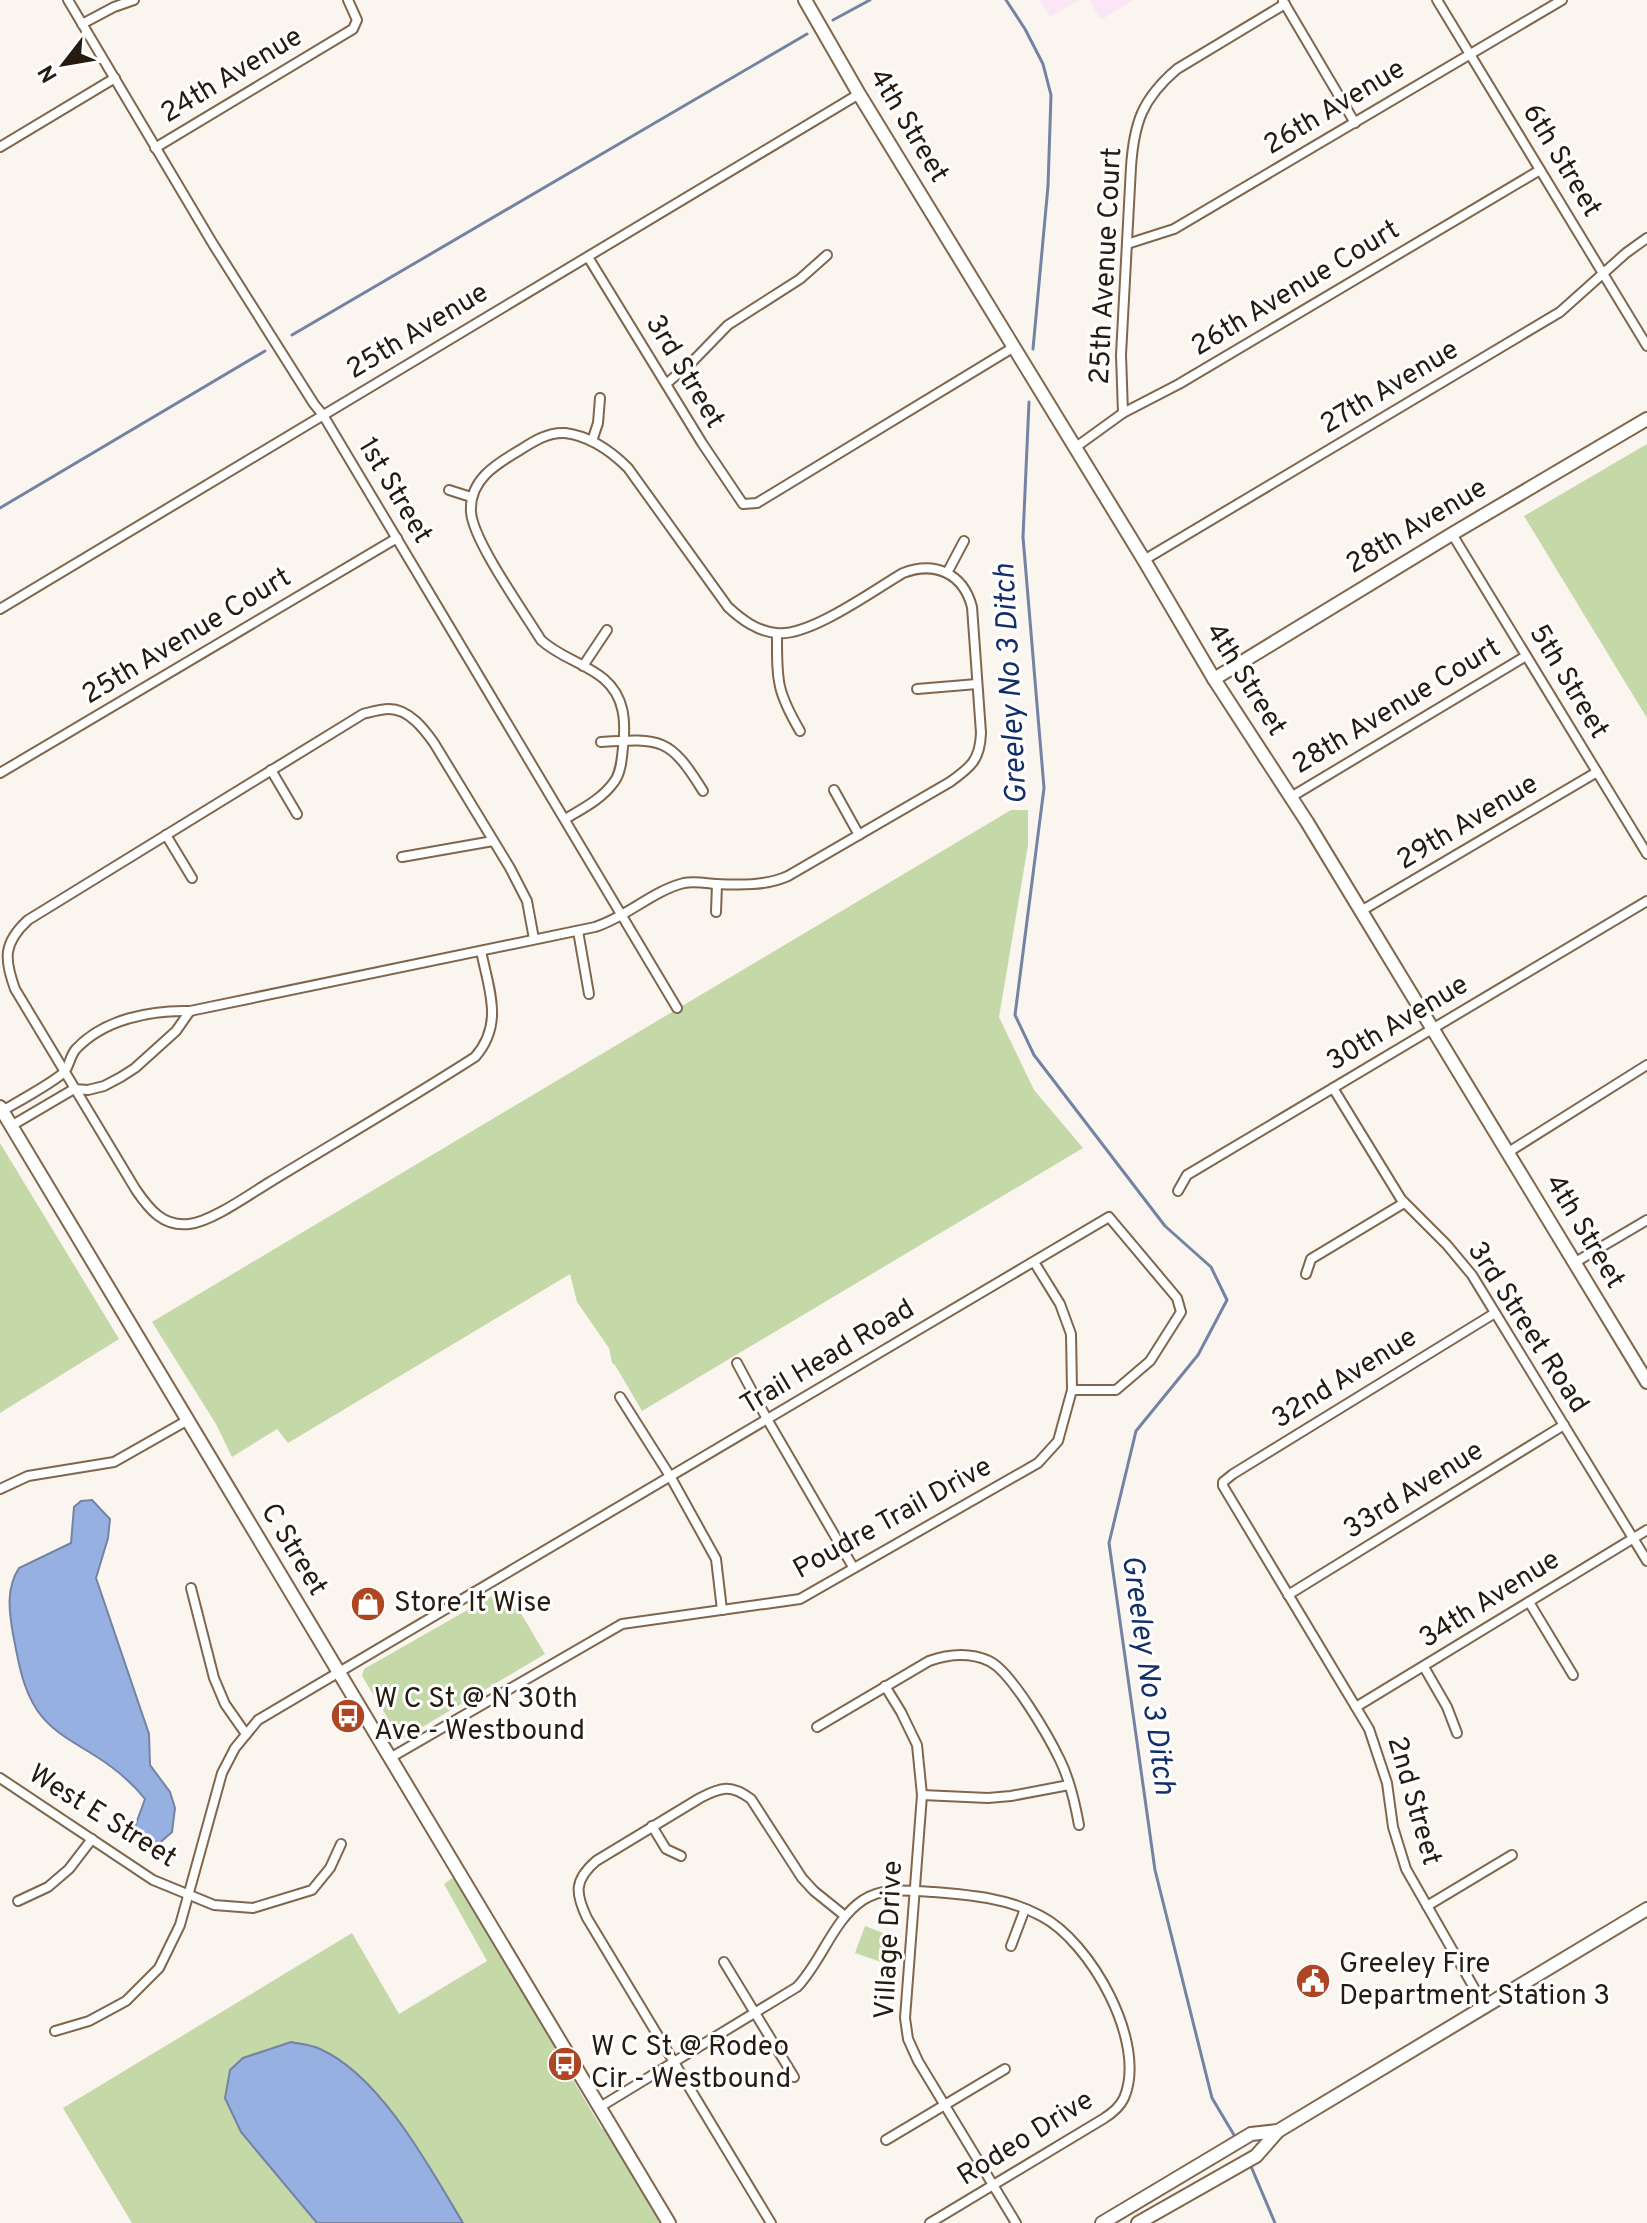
<svg xmlns="http://www.w3.org/2000/svg" width="1647" height="2223" font-family="Overpass,sans-serif">
<rect width="100%" height="100%" fill="#fbf5f0"/>
<g fill="#fae6f5">
<polygon points="1039,0 1079,0 1050,17"/>
<polygon points="1089,0 1133,0 1101,20"/>
</g>
<g fill="#c4d8a8">
<polygon points="1647,444 1647,718 1524,516"/>
<polygon points="1011,810 1028,810 1028,845 999,1017 1034,1090 1083,1148 642,1411 615,1365 612,1363 609,1348 577,1302 570,1274 288,1443 277,1429 232,1457 216,1424 152,1322"/>
<polygon points="0,1143 119,1339 0,1413"/>
<polygon points="506,1588 545,1654 404,1738 398,1735 362,1676 364,1669"/>
<polygon points="454,1877 556,2046 554,2048 602,2129 606,2128 663,2223 463,2223 424,2157 383,2099 346,2065 320,2049 291,2042 243,2058 230,2070 225,2098 241,2132 317,2223 132,2223 63,2108 352,1933 399,2014 487,1961 444,1884"/>
<polygon points="865,1926 891,1936 881,1962 855,1953"/>
</g>
<g fill="#96b0e2" stroke="#7483a3" stroke-width="2">
<path d="M92,1500L110,1519L108,1538L96,1578L149,1734L150,1765L170,1792L175,1808L172,1832L153,1849L133,1832L145,1799C131,1781 113,1767 94,1755C73,1742 51,1731 37,1710C22,1687 18,1660 13,1634C9,1611 6,1588 19,1568L71,1543L74,1507L81,1501Z"/>
<path d="M291,2042C300,2044 312,2045 320,2049C381,2076 430,2168 463,2223H317L241,2132L225,2098L230,2070L243,2058Z"/>
</g>
<g fill="none" stroke-linecap="round" stroke-linejoin="round">
<g stroke="#7483a3" stroke-width="3">
<polyline points="1006,0 1025,29 1043,64 1051,95 1048,186 1033,349"/>
<polyline points="833,20 870,0"/>
<polyline points="292,335 807,34"/>
<polyline points="1029,402 1023,537 1044,788 1015,1015 1034,1055 1165,1226 1211,1267 1227,1300 1198,1355 1136,1431 1109,1543 1155,1870 1212,2098 1237,2140"/>
<polyline points="0,508 265,351"/>
<polyline points="1250,2164 1275,2223"/>
</g>
<g stroke="#7f664d" stroke-width="12">
<g id="street">
<polyline points="68,0 213,244 314,404 323,415 677,1008"/>
<polyline points="1437,0 1647,346"/>
<polyline points="1283,1 1355,123"/>
<polyline points="82,24 114,7 134,0"/>
<polyline points="0,147 115,78"/>
<polyline points="155,148 353,29 357,20 348,0"/>
<polyline points="1127,244 1174,229 1562,0"/>
<polyline points="588,257 702,443 743,504 757,503 1014,347"/>
<polyline points="666,384 692,362 728,325 800,279 827,255"/>
<path d="M1123,413L1121,355L1131,167C1134,123 1142,99 1177,69L1285,4"/>
<polyline points="592,441 598,423 600,398"/>
<polyline points="1076,447 1123,413 1179,384 1540,170"/>
<polyline points="449,490 471,497"/>
<polyline points="1452,534 1647,854"/>
<polyline points="1144,560 1560,312 1626,253 1647,238"/>
<polyline points="947,573 964,541"/>
<polyline points="0,609 859,94"/>
<path d="M777,634C777,680 776,690 800,731"/>
<polyline points="583,666 607,630"/>
<polyline points="917,689 977,684"/>
<path d="M601,742C662,738 670,738 703,791"/>
<polyline points="271,770 297,814"/>
<polyline points="0,773 397,538"/>
<polyline points="834,790 859,835"/>
<polyline points="1291,797 1526,656"/>
<polyline points="166,835 192,878"/>
<polyline points="402,857 493,841"/>
<polyline points="1361,911 1597,772"/>
<polyline points="716,912 717,884"/>
<polyline points="578,931 589,994"/>
<path d="M481,951C489,990 504,1024 475,1057C408,1100 339,1140 270,1182C250,1194 211,1222 189,1224C163,1227 149,1209 136,1190L15,989C4,959 3,943 28,920L363,714C371,712 381,709 389,709C409,709 424,729 434,743L510,868L527,901L534,939"/>
<polyline points="1333,1088 1401,1199 1447,1245 1472,1275 1647,1561"/>
<path d="M2,1111C14,1104 58,1080 65,1071C70,1064 70,1056 76,1049C104,1019 151,1010 190,1011L595,927C627,917 652,891 684,883C694,881 705,883 715,884C739,885 766,886 788,876L950,782C971,767 980,760 981,733L972,607C963,573 935,561 903,573C874,590 808,638 776,633C757,631 742,620 728,607L628,468C611,451 590,436 565,433C548,432 534,441 520,450C496,464 469,480 471,512C473,541 524,612 541,640C559,657 585,663 604,679C625,697 626,722 623,747C622,758 621,773 614,782C602,799 582,809 565,819"/>
<polyline points="11,1126 74,1089 88,1090 104,1086 121,1077 135,1068 176,1031 190,1011"/>
<polyline points="1507,1153 1647,1065"/>
<polyline points="1178,1191 1187,1175 1647,901"/>
<polyline points="1574,1263 1647,1220"/>
<polyline points="1306,1274 1311,1259 1404,1203"/>
<polyline points="737,1363 767,1419 853,1567"/>
<polyline points="620,1397 670,1476 716,1559 722,1610"/>
<polyline points="0,1489 28,1476 114,1462 188,1420"/>
<polyline points="191,1588 214,1678 225,1704 246,1734"/>
<polyline points="1288,1595 1564,1425"/>
<polyline points="1529,1602 1573,1675"/>
<polyline points="1424,1667 1447,1707 1457,1733"/>
<polyline points="885,1686 901,1712 917,1745 922,1795 905,2018 908,2039 918,2061 1016,2223"/>
<polyline points="1356,1707 1647,1530"/>
<path d="M817,1727L929,1661C949,1654 969,1652 989,1661C1011,1671 1049,1737 1060,1760C1070,1780 1075,1803 1079,1825"/>
<polyline points="390,1758 622,1624 800,1599 1038,1463 1058,1441 1072,1390 1071,1334 1060,1304 1034,1262"/>
<polyline points="0,1778 153,1880 214,1905 253,1908 312,1890 330,1868 341,1844"/>
<polyline points="922,1795 988,1798 1011,1796 1069,1785"/>
<polyline points="652,1826 666,1849 681,1856"/>
<polyline points="18,1901 48,1887 69,1869 92,1839"/>
<polyline points="1427,1906 1512,1855"/>
<polyline points="1011,1946 1025,1909"/>
<polyline points="724,1962 794,2077"/>
<polyline points="1485,2007 1406,1869 1393,1827 1387,1783 1369,1729 1223,1486 1223,1482 1233,1474 1495,1313"/>
<polyline points="55,2031 89,2021 126,2001 159,1968 180,1925 222,1773 235,1748 258,1720 1109,1217 1177,1298 1181,1312 1150,1361 1116,1390 1072,1390"/>
<path d="M600,2107L797,1987C822,1961 833,1920 863,1900C885,1886 910,1891 934,1892C971,1895 1008,1898 1041,1916C1090,1941 1148,2043 1124,2098C1120,2107 1111,2114 1103,2119L930,2223"/>
<polyline points="886,2140 1005,2069"/>
<path d="M771,2223L587,1918C575,1893 574,1880 596,1861L700,1798C721,1787 731,1784 751,1799L802,1878L814,1891L845,1916"/>
</g>
</g>
<g stroke="#7f664d" stroke-width="16">
<g id="secondary">
<polyline points="805,0 859,94 1144,560 1214,679 1307,822 1647,1382"/>
<polyline points="1214,679 1452,534 1647,419"/>
<polyline points="0,1107 669,2223"/>
<polyline points="1102,2223 1251,2134 1278,2131"/>
<polyline points="1138,2223 1256,2156 1278,2131 1647,1909"/>
</g>
</g>
<use href="#street" stroke="#fff" stroke-width="8"/>
<use href="#secondary" stroke="#fff" stroke-width="12"/>
</g>
<defs>
<g id="shop-disc" transform="scale(1.8)"><circle r="9.5" fill="#ae4624" stroke="#fff"/><path d="M-5-2.5h2.3a2.7 3.5 0 0 1 5.4 0H5L5.5 6h-11ZM-1.5-2.5h3a1.5 2.3 0 0 0-3 0Z" fill="#fff"/></g>
<g id="bus-disc" transform="scale(1.8)"><circle r="9.5" fill="#ae4624" stroke="#fff"/><path d="M-5-6H5V4H4V6H2V4H-2V6H-4V4H-5ZM-3.5-4V0h7V-4ZM-3.5 1.2v1.5H-2V1.2ZM2 1.2v1.5H3.5V1.2Z" fill="#fff"/></g>
<g id="civic-disc" transform="scale(1.8)"><circle r="9.5" fill="#ae4624" stroke="#fff"/><path d="M-.6-6.5H3V-4.5H.6V-3L4-1V1h2V6H-6V1h2V-1L-.6-3ZM-1.2 2.5V6h2.4V2.5Z" fill="#fff"/></g>
</defs>
<g fill-rule="evenodd">
<use href="#shop-disc" x="368" y="1604"/>
<use href="#bus-disc" x="348" y="1716"/>
<use href="#civic-disc" x="1313" y="1981"/>
<use href="#bus-disc" x="565" y="2064"/>
</g>
<g text-anchor="middle" dominant-baseline="central" stroke-width="6" stroke-linejoin="round" paint-order="stroke">
<g font-size="28" fill="#251b11" stroke="#fff">
<text transform="translate(232 76) rotate(-31)">24th Avenue</text>
<text transform="translate(1335 108) rotate(-31)">26th Avenue</text>
<text transform="translate(908 126) rotate(59)">4th Street</text>
<text transform="translate(1561 161) rotate(59)">6th Street</text>
<text transform="translate(1107 266) rotate(-87)">25th Avenue Court</text>
<text transform="translate(1296 289) rotate(-31)">26th Avenue Court</text>
<text transform="translate(418 332) rotate(-31)">25th Avenue</text>
<text transform="translate(684 372) rotate(59)">3rd Street</text>
<text transform="translate(1390 388) rotate(-31)">27th Avenue</text>
<text transform="translate(394 491) rotate(59)">1st Street</text>
<text transform="translate(1417 527) rotate(-31)">28th Avenue</text>
<text transform="translate(187 637) rotate(-31)">25th Avenue Court</text>
<text transform="translate(1245 680) rotate(58)">4th Street</text>
<text transform="translate(1568 682) rotate(59)">5th Street</text>
<text transform="translate(1397 707) rotate(-31)">28th Avenue Court</text>
<text transform="translate(1468 823) rotate(-31)">29th Avenue</text>
<text transform="translate(1398 1024) rotate(-31)">30th Avenue</text>
<text transform="translate(1584 1232) rotate(59)">4th Street</text>
<text transform="translate(1527 1328) rotate(57)">3rd Street Road</text>
<text transform="translate(828 1358) rotate(-31)">Trail Head Road</text>
<text transform="translate(1345 1379) rotate(-32)">32nd Avenue</text>
<text transform="translate(1414 1491) rotate(-32)">33rd Avenue</text>
<text transform="translate(893 1519) rotate(-29)">Poudre Trail Drive</text>
<text transform="translate(293 1550) rotate(59)">C Street</text>
<text transform="translate(1490 1600) rotate(-32)">34th Avenue</text>
<text transform="translate(1413 1801) rotate(74)">2nd Street</text>
<text transform="translate(102 1817) rotate(32)">West E Street</text>
<text transform="translate(890 1940) rotate(-87)">Village Drive</text>
<text transform="translate(1026 2139) rotate(-32)">Rodeo Drive</text>
</g>
<g font-size="28" fill="#251b11" stroke="#fff" text-anchor="start">
<text x="394" y="1604">Store It Wise</text>
<text x="374" y="1700">W C St @ N 30th<tspan x="374" dy="32">Ave - Westbound</tspan></text>
<text x="1339" y="1965">Greeley Fire<tspan x="1339" dy="32">Department Station 3</tspan></text>
<text x="591" y="2048">W C St @ Rodeo<tspan x="591" dy="32">Cir - Westbound</tspan></text>
</g>
<g font-size="30" font-style="italic" fill="#142e69" stroke="#fff">
<text transform="translate(1012 684) rotate(-93)">Greeley No 3 Ditch</text>
<text transform="translate(1147 1675) rotate(82)">Greeley No 3 Ditch</text>
</g>
</g>
<g transform="translate(64 64) rotate(239)" stroke="#ffffff" stroke-width="6" paint-order="stroke">
<path d="M0-6L14 30L0 20L-14 30Z" fill="#251b11"/>
<text y="-12" font-size="22" font-weight="bold" text-anchor="middle" fill="#251b11">N</text>
</g>
</svg>
